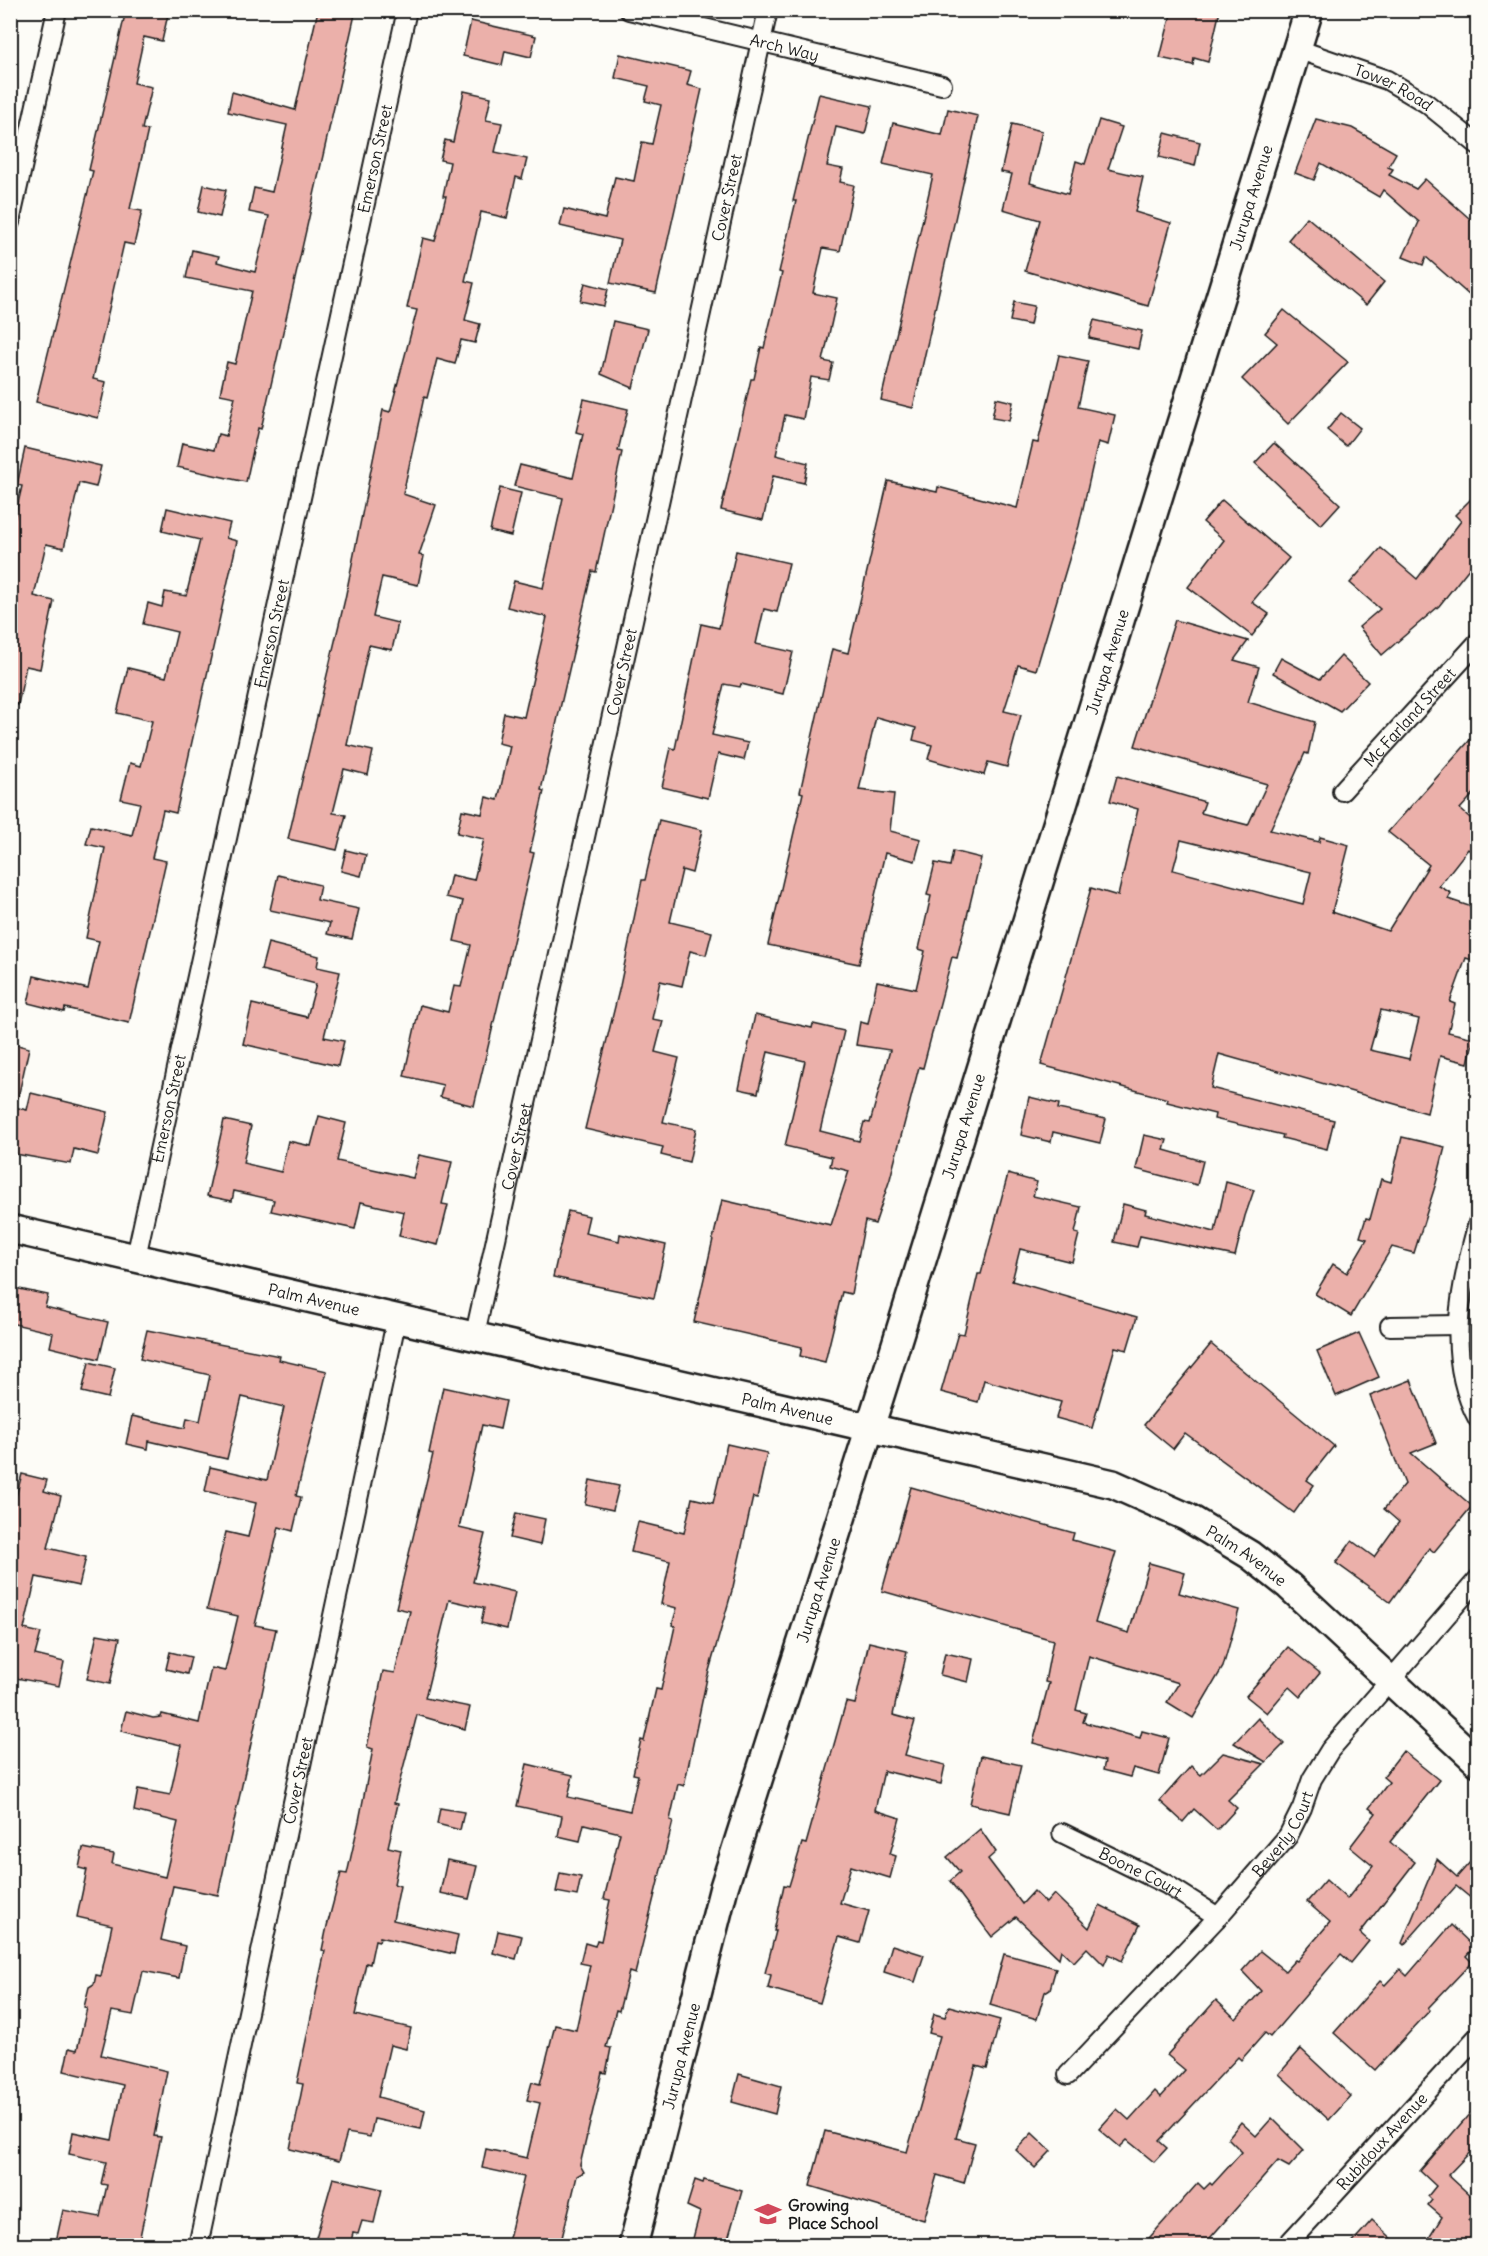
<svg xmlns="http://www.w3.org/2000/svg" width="1488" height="2256" font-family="Delius,sans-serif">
<rect width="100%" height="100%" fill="#fdfcf7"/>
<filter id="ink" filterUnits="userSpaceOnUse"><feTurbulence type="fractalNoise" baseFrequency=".0167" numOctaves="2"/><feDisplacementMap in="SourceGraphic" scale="12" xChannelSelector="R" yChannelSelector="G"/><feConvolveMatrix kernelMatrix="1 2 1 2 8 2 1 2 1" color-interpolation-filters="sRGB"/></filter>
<g filter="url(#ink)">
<g fill="#ebb0aa" stroke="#1c1c1c" stroke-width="1.5" fill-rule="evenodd">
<polygon points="126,10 169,10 162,41 144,37 134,83 152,87 142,129 148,130 130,209 142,211 134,245 124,243 93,379 106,382 98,418 36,402 93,171 89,170"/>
<polygon points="318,10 356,10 261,429 258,428 246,482 177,467 182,443 214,450 218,434 226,436 235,397 220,394 227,362 235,364 252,291 186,278 192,250 219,256 217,262 255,272 269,216 249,212 254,188 272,192 287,125 228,112 232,92 295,110"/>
<polygon points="1172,10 1220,10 1208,62 1194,58 1193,65 1160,58"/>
<polygon points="471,21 536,36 531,57 505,51 502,65 463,56"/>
<polygon points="620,54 691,71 687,85 702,89 656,293 610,283 620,240 560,226 564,209 605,219 615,177 634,181 642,142 652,144 661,105 645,101 649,86 615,78"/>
<polygon points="464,91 491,97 486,120 502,123 495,152 527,159 522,179 516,177 507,218 481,212 465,281 474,283 465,320 480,324 475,343 461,340 455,364 437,359 427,398 424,397 403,494 436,505 419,555 424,556 418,585 382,577 373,617 398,623 392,650 369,645 347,745 373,751 368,775 344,769 333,813 346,815 337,850 288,839 345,599 383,410 390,412 417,310 407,308 420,251 423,238 435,241 446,196 443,196 450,162 440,160 445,140 453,142"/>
<polygon points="819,94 872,106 865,134 836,127 827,166 843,169 840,182 854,185 840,251 823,248 813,293 837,298 823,361 833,363 829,380 811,377 803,419 785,415 776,455 808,463 804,483 773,476 763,520 721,510 751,379 754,379 761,347 764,348 782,273 779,272 796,201 793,201"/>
<polygon points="948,109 978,116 913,408 881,400 933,175 883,164 893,123 942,135"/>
<polygon points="1316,119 1352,128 1396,153 1388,167 1393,169 1389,175 1416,189 1425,179 1478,226 1478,288 1470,296 1426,257 1423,265 1403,257 1419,222 1383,190 1379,197 1321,163 1314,180 1295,173"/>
<polygon points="1099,120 1122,127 1108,169 1143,177 1135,212 1171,223 1148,306 1025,271 1040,220 1003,209 1012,174 1001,172 1012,124 1042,131 1030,183 1068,194 1076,161 1085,164"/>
<polygon points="1165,133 1200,142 1195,166 1159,157"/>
<polygon points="204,185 226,190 220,217 198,212"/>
<polygon points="1307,217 1384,282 1366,305 1288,240"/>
<polygon points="585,283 608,289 604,306 580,301"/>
<polygon points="1014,302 1034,306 1030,325 1010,321"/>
<polygon points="1284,310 1348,362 1288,424 1242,379 1277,343 1265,333"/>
<polygon points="1094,320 1142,331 1138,349 1089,338"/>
<polygon points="613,321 648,329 633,388 601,374"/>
<polygon points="1059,355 1088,361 1078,407 1115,415 1108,445 1098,442 1079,526 1036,670 1018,665 1012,686 1004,711 1021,715 1007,767 988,762 984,775 928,759 932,745 913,740 916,728 876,717 859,790 894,794 890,831 921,839 915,861 885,853 859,964 768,945 803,793 800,792 832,649 848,653 888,481 937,492 938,487 1017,508 1033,442 1038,443"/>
<polygon points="996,398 1013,402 1009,421 992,418"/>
<polygon points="584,399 628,409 618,451 622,452 596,572 592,571 541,790 544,791 530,852 534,853 474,1106 440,1097 443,1085 404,1076 420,1005 448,1012 454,986 461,987 471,945 454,941 463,901 446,897 451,875 474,880 484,839 457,833 462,810 482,814 486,797 498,800 510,746 498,743 504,713 524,717 547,617 507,607 514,581 543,588 563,498 514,486 520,465 573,478 583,434 576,432"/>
<polygon points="1341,413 1360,428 1346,446 1327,430"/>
<polygon points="1274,443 1340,504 1321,525 1255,463"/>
<polygon points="25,448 101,466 96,487 79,483 64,548 46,544 34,596 54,601 40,669 26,666 18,705 10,704 10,538 22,486 17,485"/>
<polygon points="500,488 521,493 511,536 490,531"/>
<polygon points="1478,492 1478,557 1439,606 1382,655 1359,627 1380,609 1350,583 1381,548 1417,579 1461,521 1455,515"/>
<polygon points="1222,500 1289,558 1252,602 1269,614 1252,636 1188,587 1224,540 1203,522"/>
<polygon points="167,508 230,523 226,538 237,541 176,813 163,810 152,858 166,861 129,1023 65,1008 64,1012 28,1003 34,976 88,989 99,941 86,938 105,848 86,844 91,826 132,835 140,803 121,799 130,763 141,766 152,721 117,713 128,668 166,677 177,632 143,624 148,603 162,607 165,592 186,596 200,540 162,531"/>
<polygon points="736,551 789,563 777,612 764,609 756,644 793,652 783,694 741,684 740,687 724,684 712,735 748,743 744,760 718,754 708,798 662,787 671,748 675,749 701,624 719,628"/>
<path d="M1175,620L1248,641L1234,660L1259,667L1248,702L1315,722L1308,754L1305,753L1270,830L1319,842L1320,837L1349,845L1332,912L1388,931L1429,865L1388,832L1478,731V789L1460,809L1478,825V858L1468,849L1439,886L1451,893L1448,899L1478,909V962L1466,958L1450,1002L1455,1004L1448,1032L1474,1038L1468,1063L1440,1056L1427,1113L1219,1054L1211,1088L1334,1120L1327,1149L1282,1138L1283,1135L1214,1119L1215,1114L1167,1102L1168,1099L1041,1065L1091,888L1118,896L1138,809L1110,801L1117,776L1205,802L1201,813L1248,825L1267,784L1135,746ZM1181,840L1311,872L1303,904L1173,870ZM1381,1010L1419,1019L1409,1059L1370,1050Z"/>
<polygon points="1341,656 1368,682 1340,711 1273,673 1281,658 1320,679"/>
<polygon points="659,820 702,830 692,873 682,870 670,922 712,932 706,955 690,951 682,986 660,981 652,1019 663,1021 655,1052 679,1058 663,1122 696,1129 689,1162 661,1155 663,1147 585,1129 620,986 642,880 645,880"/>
<polygon points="346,850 366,855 361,876 341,871"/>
<polygon points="953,851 981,858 957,958 952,957 923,1068 919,1067 890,1179 875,1224 865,1221 851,1294 842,1292 825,1362 800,1356 802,1347 694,1322 722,1200 831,1225 849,1171 830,1166 832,1157 785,1146 805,1061 768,1052 758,1093 739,1089 755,1015 812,1028 813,1024 844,1031 820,1131 859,1141 864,1122 870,1123 890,1050 856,1045 860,1022 868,1024 877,981 916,989 925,951 919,949 931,896 927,895 935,863 950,866"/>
<polygon points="278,875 320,885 317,900 359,909 352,939 327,934 330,923 270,910"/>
<polygon points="268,943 319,956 317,967 340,972 324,1037 344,1041 338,1066 243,1044 252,1004 307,1017 316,984 261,970"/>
<polygon points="10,1043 29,1048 18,1098 10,1097"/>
<polygon points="31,1093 108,1112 98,1155 74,1149 71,1164 10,1153 10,1106 27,1110"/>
<polygon points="1029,1097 1059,1104 1058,1109 1106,1119 1100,1143 1053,1132 1051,1142 1021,1135"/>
<polygon points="319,1116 346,1123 337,1161 413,1178 419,1155 452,1162 442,1204 448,1205 438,1245 399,1236 404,1212 361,1202 355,1229 271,1211 274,1200 234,1191 232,1201 207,1196 224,1120 251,1126 243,1163 281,1172 288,1141 311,1146"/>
<polygon points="1144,1135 1167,1140 1164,1150 1203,1161 1197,1185 1136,1169"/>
<polygon points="1402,1137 1445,1147 1436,1183 1414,1253 1392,1247 1351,1316 1315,1294 1333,1264 1347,1273 1367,1239 1360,1237 1366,1218 1370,1219 1381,1179 1391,1182"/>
<polygon points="1008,1174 1037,1182 1033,1196 1081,1207 1075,1233 1079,1234 1072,1262 1020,1249 1012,1281 1137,1317 1127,1350 1115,1347 1092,1428 1056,1418 1061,1402 984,1380 978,1402 941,1392 958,1333 964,1334 978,1274 981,1274"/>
<polygon points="1226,1182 1254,1190 1245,1216 1235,1256 1140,1236 1137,1247 1114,1242 1123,1204 1146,1210 1145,1214 1215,1232"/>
<polygon points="568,1211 589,1216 585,1233 619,1241 620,1234 666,1245 654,1298 553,1277"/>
<polygon points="10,1287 48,1295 45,1307 108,1322 99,1359 50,1347 53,1333 10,1323"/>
<polygon points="147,1330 280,1356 279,1360 327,1371 296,1496 301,1497 293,1531 279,1527 255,1625 276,1629 218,1895 173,1886 161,1940 185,1946 179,1978 143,1971 133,2015 112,2011 101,2055 167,2071 154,2136 161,2137 138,2246 55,2246 63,2210 100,2217 107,2185 101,2184 106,2162 69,2154 73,2132 112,2140 123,2085 64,2071 69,2048 77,2050 87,2008 84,2007 89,1987 94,1984 96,1975 101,1976 112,1925 77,1917 87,1870 79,1868 83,1848 114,1854 112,1864 165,1877 178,1822 134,1811 138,1789 170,1795 181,1745 121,1731 126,1711 153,1718 161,1717 162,1714 199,1723 211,1668 225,1671 238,1616 207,1609 226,1532 248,1537 256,1503 205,1491 210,1467 267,1480 284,1407 242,1397 227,1459 149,1441 148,1449 126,1444 132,1416 185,1428 187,1418 200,1421 210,1375 140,1359"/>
<polygon points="1359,1333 1379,1377 1336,1396 1317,1351"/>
<polygon points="1211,1344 1334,1446 1307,1480 1314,1485 1294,1513 1185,1433 1173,1449 1144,1425"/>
<polygon points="89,1362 115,1368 108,1398 82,1392"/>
<polygon points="1411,1380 1436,1443 1411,1453 1472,1506 1434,1552 1429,1548 1390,1602 1336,1563 1352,1541 1374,1557 1399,1522 1384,1509 1405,1484 1370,1396"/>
<polygon points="443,1387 506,1401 500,1429 482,1425 459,1528 485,1534 473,1582 515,1592 507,1629 481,1623 484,1608 449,1600 425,1698 470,1707 465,1729 417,1715 394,1803 398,1804 388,1847 401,1850 394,1884 400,1886 393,1920 458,1935 454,1954 380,1937 379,1941 375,1940 370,1964 366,1963 355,2015 411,2028 406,2049 390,2045 378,2097 425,2110 421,2129 374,2119 370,2137 347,2133 339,2161 290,2149 303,2084 297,2083 325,1951 322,1950 327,1926 341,1873 347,1874 359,1821 373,1749 367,1747 383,1671 395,1673 410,1611 396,1608 433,1454 429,1453"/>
<polygon points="727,1444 767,1453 757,1498 753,1497 733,1587 707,1678 684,1786 678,1784 670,1820 673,1821 635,1974 629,1972 619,2011 616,2010 606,2047 611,2048 606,2073 602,2072 580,2165 584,2172 577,2176 560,2246 507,2246 524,2177 482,2168 486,2149 527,2158 540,2103 527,2100 532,2082 540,2084 555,2025 576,2030 590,1965 580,1963 585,1943 595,1946 597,1940 601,1941 610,1900 604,1899 620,1833 584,1824 580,1841 558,1836 562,1816 517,1806 527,1764 573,1775 568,1797 630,1811 638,1775 633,1774 641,1740 644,1741 656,1689 661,1690 675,1626 672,1625 677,1608 661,1604 670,1561 631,1552 638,1522 684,1533 692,1498 713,1503"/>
<polygon points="22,1474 47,1480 44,1491 61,1496 48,1548 86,1557 79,1586 36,1577 24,1629 41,1633 35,1655 64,1662 59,1686 10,1677 10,1519"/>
<polygon points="590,1480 619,1486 613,1510 585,1504"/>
<polygon points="911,1487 1074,1533 1072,1540 1116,1552 1095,1623 1129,1633 1149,1563 1185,1573 1179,1593 1239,1610 1223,1667 1193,1718 1167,1702 1179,1683 1089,1656 1076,1710 1086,1713 1083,1722 1140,1738 1142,1731 1169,1738 1159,1775 1133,1768 1130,1777 1103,1770 1105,1761 1033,1743 1049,1683 1045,1682 1053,1640 882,1591"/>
<polygon points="516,1513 545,1519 540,1545 510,1538"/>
<polygon points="97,1634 120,1638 110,1684 87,1679"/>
<polygon points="869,1642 907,1651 893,1715 915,1721 905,1755 945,1765 941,1784 884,1771 875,1810 900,1818 890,1854 896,1856 890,1878 851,1866 840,1903 869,1911 860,1943 839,1937 820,2003 768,1988 771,1975 765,1973 776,1931 774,1931 784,1885 789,1886 802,1843 806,1844 846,1702 855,1704"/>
<polygon points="1288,1647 1320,1673 1300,1697 1289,1687 1267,1713 1246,1696"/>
<polygon points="170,1652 191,1657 187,1674 166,1669"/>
<polygon points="945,1653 973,1659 968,1682 940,1675"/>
<polygon points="1258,1718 1284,1744 1266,1762 1234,1743"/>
<polygon points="1403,1751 1439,1780 1390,1842 1415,1862 1360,1933 1369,1941 1351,1963 1341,1954 1270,2037 1265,2033 1241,2060 1238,2057 1159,2141 1167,2148 1154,2162 1127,2140 1120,2147 1099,2129 1117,2109 1129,2120 1155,2091 1161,2097 1185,2070 1167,2055 1216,2000 1236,2019 1261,1991 1242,1971 1260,1951 1285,1971 1295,1960 1297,1961 1330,1922 1307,1902 1326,1880 1347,1899 1373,1866 1350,1847 1376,1813 1369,1808 1389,1782 1383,1777"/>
<polygon points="1223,1753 1264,1764 1228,1800 1237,1808 1217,1830 1194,1809 1183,1822 1160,1801 1191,1766 1201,1775"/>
<polygon points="981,1756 1021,1765 1010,1813 970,1804"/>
<polygon points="440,1808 464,1812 460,1830 437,1824"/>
<polygon points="980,1829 996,1852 988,1859 1022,1904 1034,1891 1046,1903 1054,1894 1089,1928 1100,1905 1140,1925 1122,1961 1109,1954 1104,1965 1087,1948 1074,1962 1061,1950 1059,1958 1016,1917 992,1937 950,1881 960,1872 947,1857"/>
<polygon points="1478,1853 1478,1904 1456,1886 1404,1945 1402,1943 1437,1859 1457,1877"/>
<polygon points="447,1860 477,1866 469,1899 440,1893"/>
<polygon points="560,1873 581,1877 577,1896 556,1892"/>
<polygon points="1451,1925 1474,1947 1466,1956 1472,1962 1428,2008 1430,2010 1375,2070 1334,2033 1380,1981 1385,1985 1400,1969 1407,1976"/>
<polygon points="498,1931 522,1936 516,1959 493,1953"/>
<polygon points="892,1945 924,1955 915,1982 884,1972"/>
<polygon points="1004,1954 1056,1968 1050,1989 1045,1992 1037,2019 990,2005"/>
<polygon points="949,2006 1000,2020 987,2069 976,2066 956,2138 975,2143 964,2183 937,2175 924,2220 810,2186 825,2131 907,2152 940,2036 929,2033 934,2014 945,2017"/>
<polygon points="1301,2049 1351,2096 1329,2120 1279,2074"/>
<polygon points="739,2074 781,2086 775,2114 732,2102"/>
<polygon points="1478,2104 1478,2144 1448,2175 1473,2198 1471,2200 1478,2210 1468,2220 1478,2229 1478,2237 1470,2246 1424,2246 1442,2217 1428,2205 1432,2200 1428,2196 1436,2186 1420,2171"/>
<polygon points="1272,2118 1304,2150 1289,2167 1278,2161 1203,2246 1142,2246 1198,2183 1204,2189 1210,2183 1212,2185 1242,2152 1228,2138 1241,2122 1256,2136"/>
<polygon points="1032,2133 1051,2151 1035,2168 1016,2150"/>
<polygon points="333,2178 382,2189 374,2223 362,2221 358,2234 353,2233 350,2246 319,2246 320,2242 315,2241"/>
<polygon points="695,2180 703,2183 704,2180 742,2191 726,2246 691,2246 700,2212 687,2206"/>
<polygon points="1372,2220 1400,2246 1349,2246"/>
</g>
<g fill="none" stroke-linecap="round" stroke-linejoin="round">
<g stroke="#1c1c1c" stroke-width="22">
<g id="street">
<path id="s1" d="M629,10L942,85"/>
<path id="s2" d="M1297,49L1387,80L1426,103L1478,145"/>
<polyline points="10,222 57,10"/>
<path id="s3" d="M1342,791L1478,642"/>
<path d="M1478,1223C1460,1286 1445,1358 1478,1419"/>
<path id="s4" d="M136,1257L407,10"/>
<polyline points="1390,1326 1458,1325"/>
<path id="s5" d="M475,1334L768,10"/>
<path id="s6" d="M1062,1833L1166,1884L1218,1917"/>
<path id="s7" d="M1068,2075L1218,1917L1288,1836L1302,1808L1312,1779L1330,1750L1478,1579"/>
<path id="s8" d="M198,2246L397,1317"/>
<path id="s9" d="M1286,2246L1478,2036"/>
</g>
</g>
<g stroke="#1c1c1c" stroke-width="32">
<g id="secondary">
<path id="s10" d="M10,1229L1113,1484L1187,1517L1250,1555L1289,1586L1478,1762"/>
<path id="s11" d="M633,2246L724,1887L884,1383L1309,10"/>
</g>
</g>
<use href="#street" stroke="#fdfcf7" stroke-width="18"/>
<use href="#secondary" stroke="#fdfcf7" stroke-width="27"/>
</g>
</g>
<defs>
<g id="school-bare" transform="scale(2.07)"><path d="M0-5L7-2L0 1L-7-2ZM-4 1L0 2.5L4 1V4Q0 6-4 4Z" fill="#d1495b" stroke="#fdfcf7" stroke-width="2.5" paint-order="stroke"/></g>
</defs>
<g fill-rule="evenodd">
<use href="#school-bare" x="768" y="2214"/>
</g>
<g text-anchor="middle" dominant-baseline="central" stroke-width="6" stroke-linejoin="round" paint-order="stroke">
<g font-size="16" fill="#1c1c1c" stroke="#fdfcf7">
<text stroke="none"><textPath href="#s1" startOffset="160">Arch Way</textPath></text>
<text stroke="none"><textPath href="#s2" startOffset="104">Tower Road</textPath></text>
<text stroke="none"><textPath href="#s4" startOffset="1124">Emerson Street</textPath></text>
<text stroke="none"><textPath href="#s11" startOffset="2140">Jurupa Avenue</textPath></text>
<text stroke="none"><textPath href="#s5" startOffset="1164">Cover Street</textPath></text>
<text stroke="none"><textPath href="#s4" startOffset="638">Emerson Street</textPath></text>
<text stroke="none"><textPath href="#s11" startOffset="1654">Jurupa Avenue</textPath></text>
<text stroke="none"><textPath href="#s5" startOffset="678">Cover Street</textPath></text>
<text stroke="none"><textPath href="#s3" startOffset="100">Mc Farland Street</textPath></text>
<text stroke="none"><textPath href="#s4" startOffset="152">Emerson Street</textPath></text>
<text stroke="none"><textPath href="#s11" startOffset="1168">Jurupa Avenue</textPath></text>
<text stroke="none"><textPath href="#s5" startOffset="192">Cover Street</textPath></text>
<text stroke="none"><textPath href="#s10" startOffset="312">Palm Avenue</textPath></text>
<text stroke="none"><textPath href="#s10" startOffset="798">Palm Avenue</textPath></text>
<text stroke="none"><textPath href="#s10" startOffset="1284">Palm Avenue</textPath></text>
<text stroke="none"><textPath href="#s11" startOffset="682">Jurupa Avenue</textPath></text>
<text stroke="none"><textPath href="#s8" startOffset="476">Cover Street</textPath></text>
<text stroke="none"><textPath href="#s7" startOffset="324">Beverly Court</textPath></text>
<text stroke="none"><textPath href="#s6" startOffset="88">Boone Court</textPath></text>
<text stroke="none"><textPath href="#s11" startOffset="196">Jurupa Avenue</textPath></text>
<text stroke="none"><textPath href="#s9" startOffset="142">Rubidoux Avenue</textPath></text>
</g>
<g font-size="16" font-weight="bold" fill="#1c1c1c" stroke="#fdfcf7" text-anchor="start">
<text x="788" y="2205">Growing<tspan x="788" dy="18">Place School</tspan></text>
</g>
</g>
<rect width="1488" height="2256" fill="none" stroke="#fdfcf7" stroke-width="36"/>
<rect x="18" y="18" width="1452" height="2220" fill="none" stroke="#1c1c1c" stroke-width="2" filter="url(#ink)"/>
</svg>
